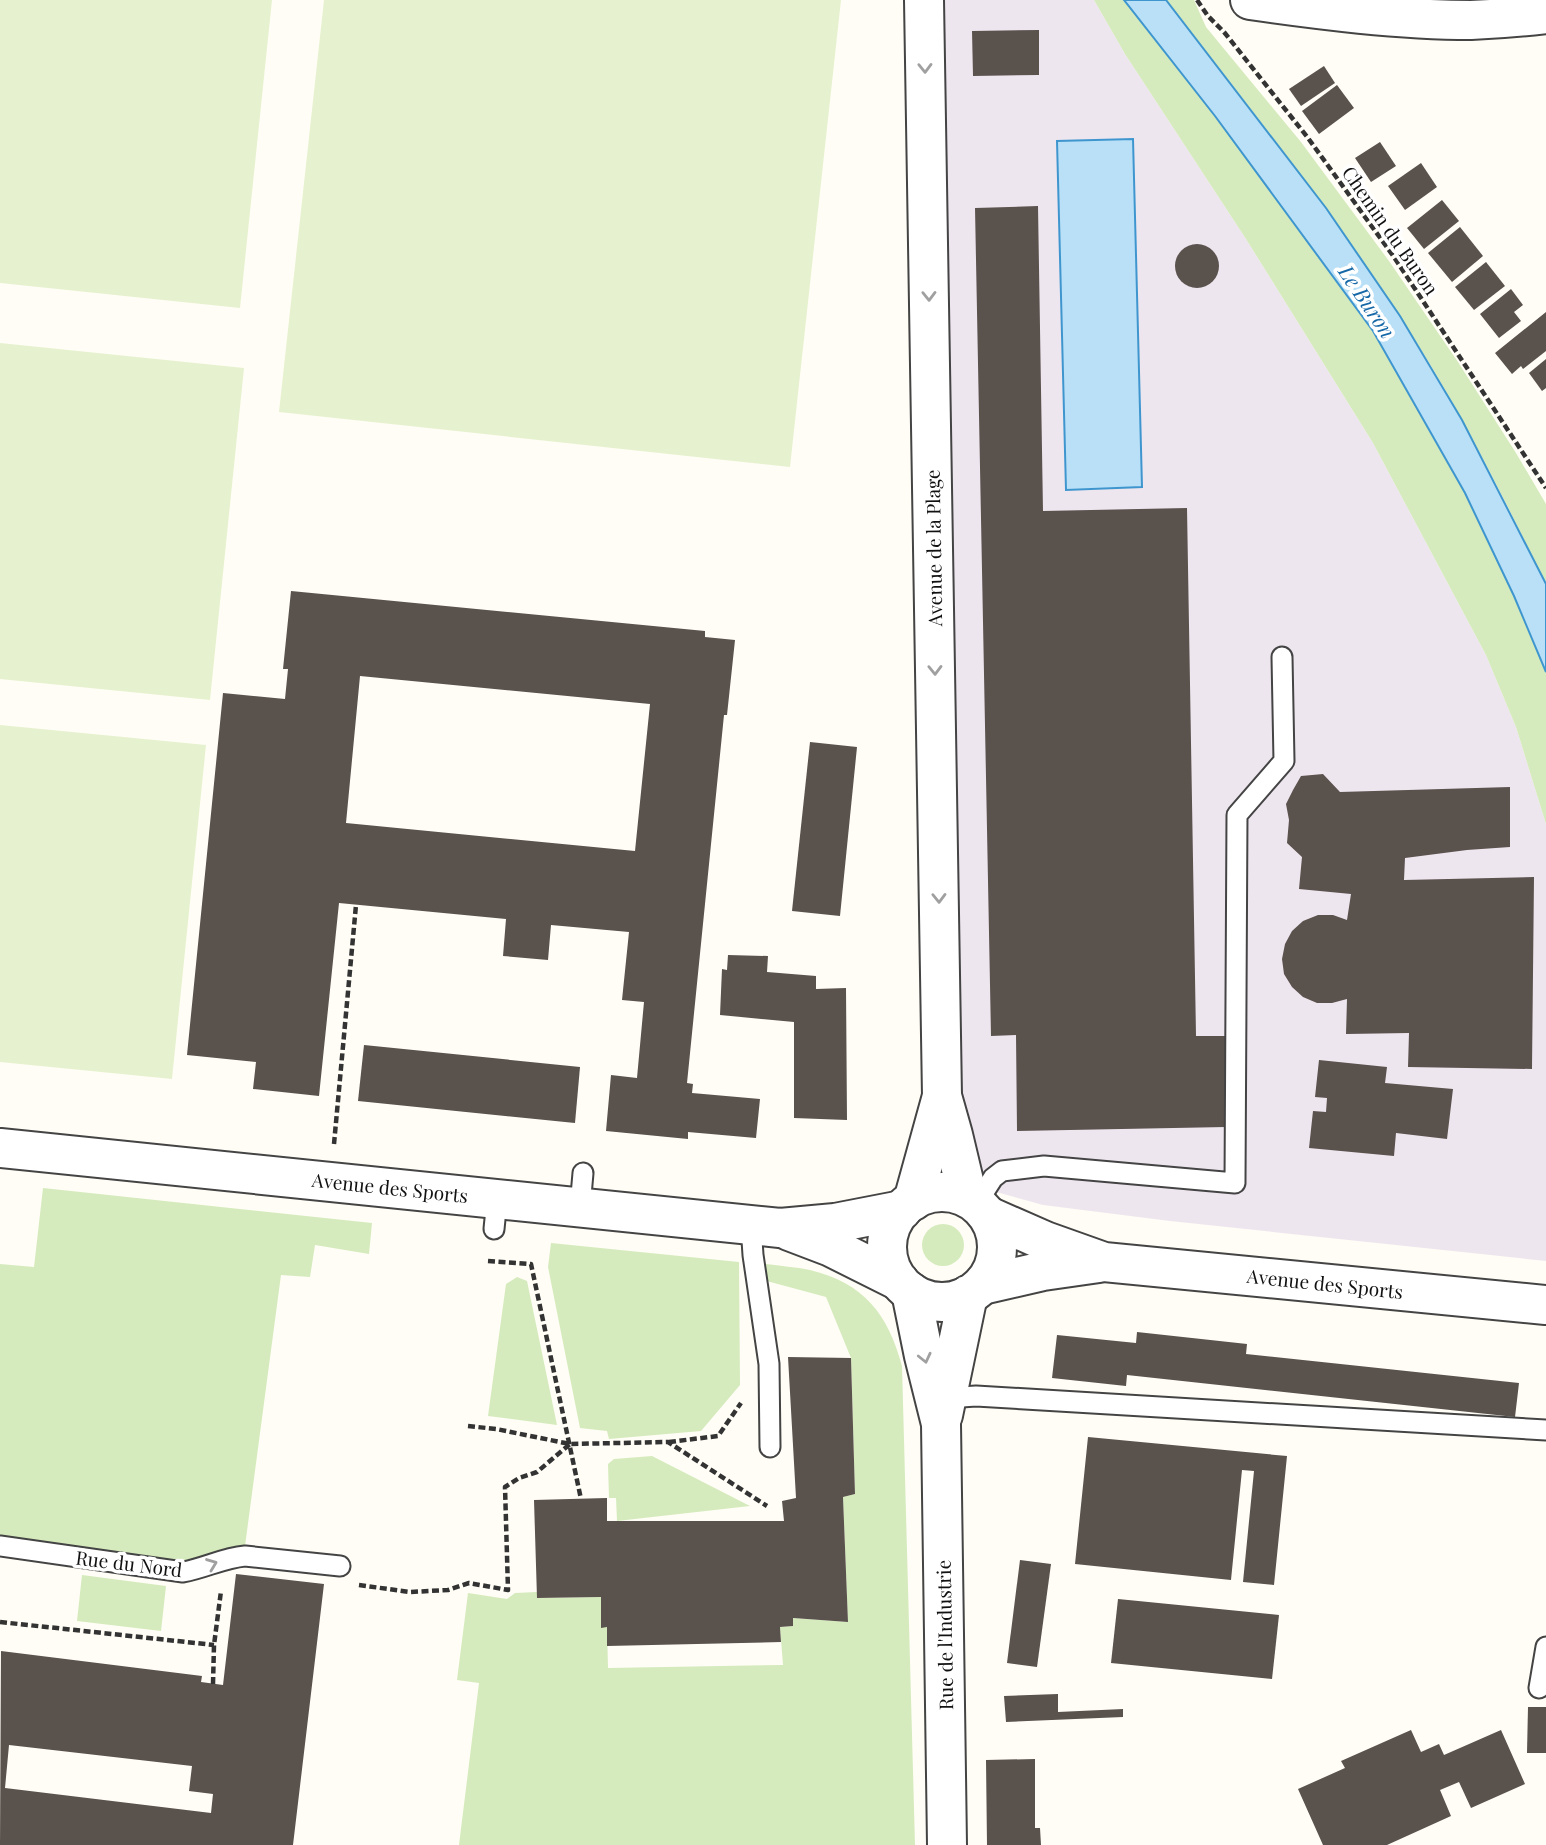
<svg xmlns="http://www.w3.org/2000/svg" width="1546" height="1845" font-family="'Playfair Display',serif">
<rect width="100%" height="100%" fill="#fffdf5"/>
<polygon fill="#eee6ef" points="924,0 1094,0 1125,54 1246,239 1373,443 1486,655 1516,727 1546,824 1546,1261 1170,1221 1043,1205 964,1183"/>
<g fill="#d5ebbd">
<polygon points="1094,0 1124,0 1215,116 1373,331 1465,493 1514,596 1546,672 1546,824 1516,727 1486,655 1373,443 1246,239 1125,54"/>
<path d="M1166,0H1194L1206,27L1301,142L1389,261L1458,362L1516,453L1546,504V584C1501,492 1455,400 1399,315C1327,205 1246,103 1166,0Z"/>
<polygon points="43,1188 372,1223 369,1254 315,1245 310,1277 281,1275 245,1546 185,1561 0,1537 0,1264 34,1267"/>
<circle cx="943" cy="1245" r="21"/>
<polygon points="551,1243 739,1262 740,1385 701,1431 609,1439 607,1431 580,1428 548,1267"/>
<path d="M766,1264C780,1266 796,1267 810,1270C864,1283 888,1314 902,1366L915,1845H459L479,1683L457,1680L468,1593L507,1599L515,1593L537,1592V1598L601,1597V1627H607L608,1668L783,1665L780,1627L793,1626V1618L848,1622L843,1497L855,1494L851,1358L826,1297L763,1280L764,1267Z"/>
<polygon points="517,1277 527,1281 557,1425 488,1416 506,1284"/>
<polygon points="652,1456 750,1506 617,1521 616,1498 609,1498 608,1464 614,1459"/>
<polygon points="82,1575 166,1586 161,1631 77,1621"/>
</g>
<g fill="#e6f2cf">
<polygon points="0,0 272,0 240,308 0,283"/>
<polygon points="324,0 841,0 790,467 279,412"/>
<polygon points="0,343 244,368 210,700 0,679"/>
<polygon points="0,725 206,745 172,1079 0,1062"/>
</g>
<g fill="#b9e0f7" stroke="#3f96cf" stroke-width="2">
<polygon points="1124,0 1166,0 1326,208 1400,316 1462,420 1546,584 1546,672 1514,596 1465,493 1373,331 1215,116"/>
<polygon points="1133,139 1142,487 1066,490 1057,141"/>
</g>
<g fill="#5a524d" fill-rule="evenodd">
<polygon points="1039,30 1039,75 973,76 972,31"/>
<polygon points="1324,66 1335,83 1301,106 1289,89"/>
<polygon points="1337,85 1354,108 1319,134 1302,111"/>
<polygon points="1380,142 1396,166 1371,182 1355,158"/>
<polygon points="1421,163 1437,187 1405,210 1388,186"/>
<polygon points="1442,200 1459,221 1424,249 1407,228"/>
<polygon points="1038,206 1043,511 1187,508 1196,1036 1225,1036 1226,1127 1017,1131 1016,1035 991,1036 975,208"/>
<polygon points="1460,227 1483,256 1452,282 1428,253"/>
<circle cx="1197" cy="266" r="22"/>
<polygon points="1486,262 1505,286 1474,310 1455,287"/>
<polygon points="1511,289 1523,305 1514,312 1521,321 1499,338 1480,314"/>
<polygon points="1546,312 1546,351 1523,369 1521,366 1512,374 1495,353"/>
<polygon points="1546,359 1546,388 1542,391 1529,373"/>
<path d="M291,591L705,631V637L735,640L727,715H724L687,1083L693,1084L692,1093L760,1099L756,1138L688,1132V1139L606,1131L611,1075L637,1078L644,1002L622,1000L629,932L551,925L548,960L503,956L506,919L339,903L319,1096L253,1089L256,1062L187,1055L223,693L285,699L288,669H283ZM360,676L650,704L635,851L346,823Z"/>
<polygon points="810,742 857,747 840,916 792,911"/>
<polygon points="1323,774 1340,792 1510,787 1510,847 1467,850 1405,858 1404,880 1534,877 1532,1069 1408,1067 1409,1033 1346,1034 1347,999 1332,1003 1317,1003 1303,997 1292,987 1284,974 1282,959 1285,944 1292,931 1303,921 1318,915 1333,915 1347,920 1351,894 1299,889 1302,857 1287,843 1289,820 1286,804 1293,790 1301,776"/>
<polygon points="728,955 768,956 767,972 816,976 816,989 846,988 847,1120 794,1118 794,1022 720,1015 722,969 727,970"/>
<polygon points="364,1045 580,1067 575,1123 358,1101"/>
<polygon points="1319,1060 1387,1067 1385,1083 1453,1089 1447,1139 1396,1133 1394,1156 1309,1148 1313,1111 1326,1112 1327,1098 1315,1097"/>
<polygon points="1137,1332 1247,1344 1246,1354 1519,1383 1515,1417 1127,1375 1126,1386 1052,1378 1057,1335 1136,1343"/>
<polygon points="788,1357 851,1358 855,1494 843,1497 848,1622 793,1618 793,1626 780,1627 781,1642 607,1646 607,1627 601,1628 601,1597 537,1598 534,1500 607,1498 607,1521 784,1521 782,1501 796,1498"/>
<polygon points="1088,1437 1287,1456 1274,1585 1243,1582 1254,1471 1242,1470 1231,1580 1075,1564"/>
<polygon points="1020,1560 1051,1564 1037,1667 1007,1663"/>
<path d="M236,1574L324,1584L293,1845H0L1,1651L202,1676L201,1682L223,1685ZM9,1745L192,1766L189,1791L213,1794L211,1813L5,1788Z"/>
<polygon points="1118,1599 1279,1615 1272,1679 1111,1663"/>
<polygon points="1058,1694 1058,1712 1123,1709 1123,1717 1006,1722 1004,1696"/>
<polygon points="1528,1707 1546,1707 1546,1753 1527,1753"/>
<polygon points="1411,1730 1421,1752 1439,1744 1444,1755 1501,1730 1525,1784 1471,1808 1459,1782 1440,1790 1451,1816 1387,1845 1323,1845 1298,1789 1345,1768 1341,1761"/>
<polygon points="1035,1759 1035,1828 1040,1828 1041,1845 987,1845 986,1760"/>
</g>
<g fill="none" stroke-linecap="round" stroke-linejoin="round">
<g stroke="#444" stroke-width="23">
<g id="service">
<polyline points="977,1203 993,1178 1002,1171 1044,1166 1235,1183 1237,815 1284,761 1282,657"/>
<polyline points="580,1207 583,1173"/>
<polyline points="751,1225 753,1255 769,1364 770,1447"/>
<polyline points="494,1229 497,1199"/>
<polyline points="947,1398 976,1396 1546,1430"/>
<path d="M0,1546L183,1572C205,1568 223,1558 245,1556L340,1566"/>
<polyline points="1539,1688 1546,1647"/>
</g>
</g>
<g stroke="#444" stroke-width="42">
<g id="minor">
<polyline points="924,0 942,1096 953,1135 968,1198"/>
<path d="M1250,0C1320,10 1399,20 1471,20C1496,19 1521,17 1546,14"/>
<polyline points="913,1201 942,1096"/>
<polyline points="911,1292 924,1356 941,1424 947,1845"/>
<polyline points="943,1415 968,1295"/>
</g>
</g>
<g stroke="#444" stroke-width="42">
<g id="tertiary">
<polyline points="0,1148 780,1228 835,1223 902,1210"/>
<circle cx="942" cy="1247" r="55"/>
<polyline points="988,1216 1045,1241 1104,1262 1546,1305"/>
<polyline points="789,1231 831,1247 899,1281"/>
<polyline points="982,1285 1043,1271 1099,1263"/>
</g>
</g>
<g stroke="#333" stroke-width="4.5" stroke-dasharray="7 3.5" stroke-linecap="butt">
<polyline points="1197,0 1208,16 1224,32 1308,138 1394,257 1546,488"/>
<polyline points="334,1144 356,905"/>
<polyline points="488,1261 531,1264 581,1499"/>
<polyline points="468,1426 496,1429 570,1444 668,1442 767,1506"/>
<polyline points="669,1442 718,1436 741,1403"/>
<polyline points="359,1585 410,1592 448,1590 469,1583 508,1590 505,1487 519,1478 537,1472 570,1444"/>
<polyline points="0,1622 214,1645"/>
<polyline points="213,1684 214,1645 221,1591"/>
</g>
<use href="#service" stroke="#fff" stroke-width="19"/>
<use href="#minor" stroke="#fff" stroke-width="38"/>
<use href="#tertiary" stroke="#fff" stroke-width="38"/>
</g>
<defs><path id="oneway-chevron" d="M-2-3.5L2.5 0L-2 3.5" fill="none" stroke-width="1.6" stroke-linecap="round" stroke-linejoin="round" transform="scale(1.75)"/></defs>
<g stroke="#a0a0a0">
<use href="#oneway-chevron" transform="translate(925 68) rotate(89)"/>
<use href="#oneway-chevron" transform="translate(929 296) rotate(89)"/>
<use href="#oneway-chevron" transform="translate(935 670) rotate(89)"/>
<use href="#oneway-chevron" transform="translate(939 898) rotate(89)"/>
<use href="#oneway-chevron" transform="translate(925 1358) rotate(77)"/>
<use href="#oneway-chevron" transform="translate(212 1564) rotate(-21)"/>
</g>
<g text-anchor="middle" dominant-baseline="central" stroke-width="7" stroke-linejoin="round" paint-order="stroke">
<g font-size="19" fill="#111" stroke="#fff">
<text transform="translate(1391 230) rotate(55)">Chemin du Buron</text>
<text transform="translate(933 548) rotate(-91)">Avenue de la Plage</text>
<text transform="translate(390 1187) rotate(6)">Avenue des Sports</text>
<text transform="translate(1325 1283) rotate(6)">Avenue des Sports</text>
<text transform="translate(129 1563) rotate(7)">Rue du Nord</text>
<text transform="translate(944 1635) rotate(-91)">Rue de l'Industrie</text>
</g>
<g font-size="21" font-style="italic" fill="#1768a6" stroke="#fff">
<text transform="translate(1368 301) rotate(56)">Le Buron</text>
</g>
</g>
</svg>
